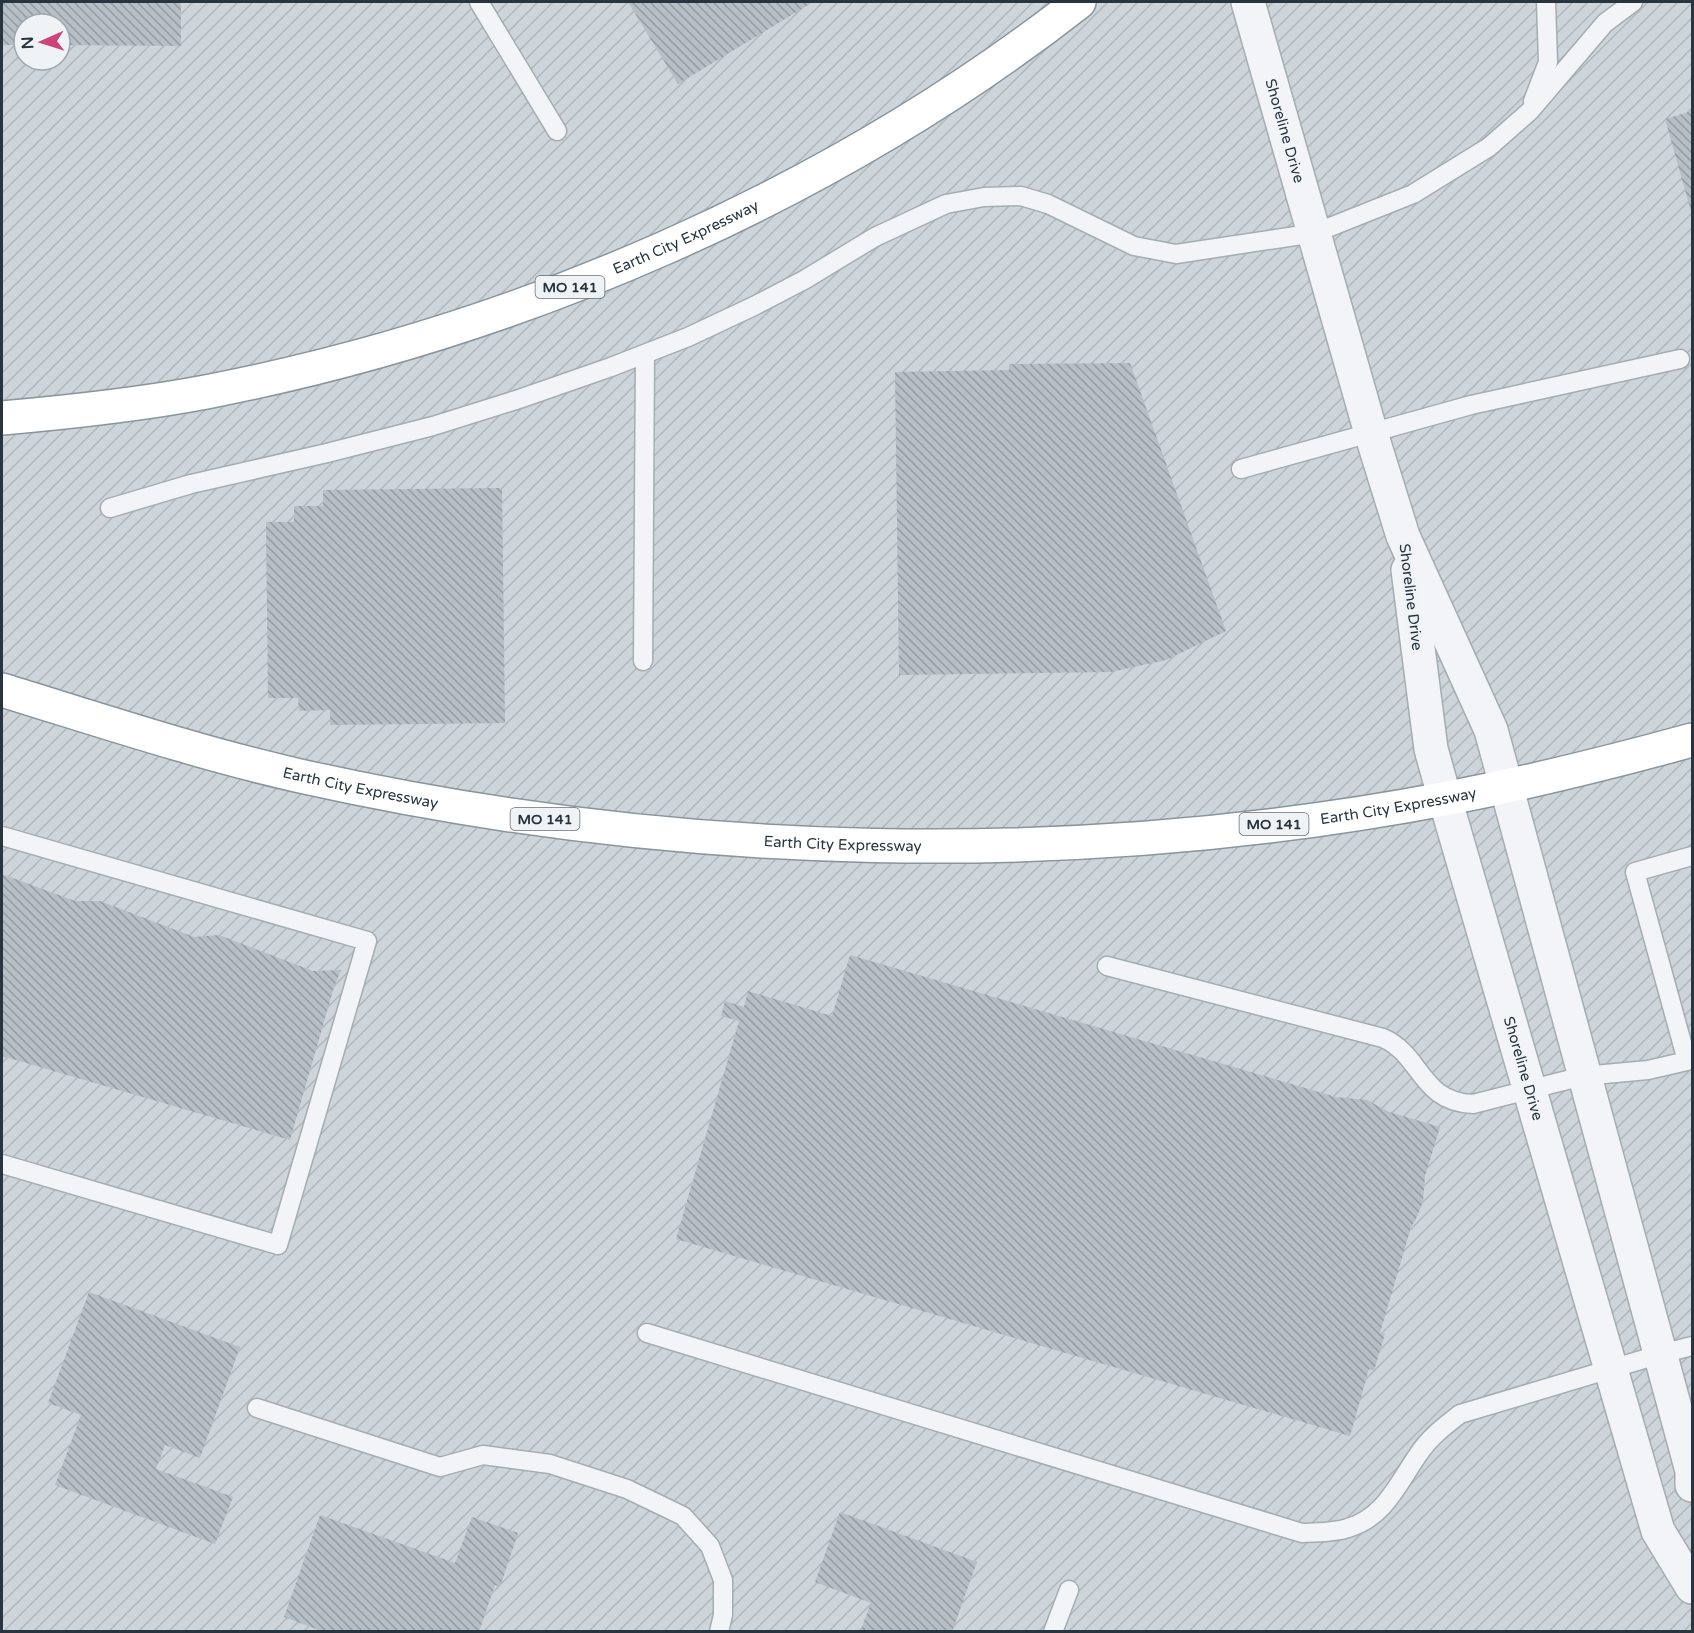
<svg xmlns="http://www.w3.org/2000/svg" width="1694" height="1633" font-family="'Varela Round',sans-serif">
<defs>
<pattern id="industrial-furrows" width="10" height="10" patternUnits="userSpaceOnUse" patternTransform="scale(1.5)"><rect width="10" height="10" fill="#cdd4da"/><path d="M-1 1l2-2M0 10L10 0M9 11l2-2" fill="none" stroke="#b0b7bc"/></pattern>
<pattern id="building-back-hatch" width="6" height="6" patternUnits="userSpaceOnUse" patternTransform="scale(1.5)"><rect width="6" height="6" fill="#b6bfc5"/><path d="M-1 5l2 2M0 0l6 6M5-1l2 2" fill="none" stroke="#949ca1"/></pattern>
</defs>
<rect width="100%" height="100%" fill="#dfe5e8"/>
<path fill="url(#industrial-furrows)" fill-rule="evenodd" d="M2,2H1692V1631H2ZM24,24H60V60H24Z"/>
<g fill="url(#building-back-hatch)">
<polygon points="2,2 181,2 181,46 60,45 60,24 24,24 24,45 2,45"/>
<polygon points="628,2 813,2 678,84"/>
<polygon points="1692,111 1692,215 1665,119"/>
<polygon points="1130,363 1226,631 1166,660 1111,672 899,675 895,372 1009,370 1009,364"/>
<polygon points="502,488 505,723 330,725 330,710 299,711 298,698 268,698 266,522 294,522 294,506 323,506 323,490"/>
<polygon points="2,874 75,901 100,901 194,937 219,935 313,971 341,970 334,987 290,1140 2,1056"/>
<polygon points="850,955 1336,1097 1367,1100 1389,1112 1440,1127 1425,1176 1423,1202 1416,1219 1411,1227 1380,1333 1385,1334 1374,1371 1369,1369 1350,1436 676,1239 739,1021 721,1016 725,1001 744,1007 748,991 832,1016"/>
<polygon points="89,1292 240,1347 200,1458 165,1445 156,1469 233,1497 215,1544 55,1485 81,1415 48,1403"/>
<polygon points="840,1512 977,1562 952,1632 860,1632 871,1603 815,1582"/>
<polygon points="320,1515 455,1563 472,1517 518,1533 500,1587 495,1585 479,1632 324,1632 284,1617"/>
</g>
<g fill="none" stroke-linecap="round" stroke-linejoin="round">
<g stroke="#a4adb2" stroke-width="21">
<g id="service">
<polyline points="479,2 557,131"/>
<polyline points="1533,101 1548,62 1546,2"/>
<polyline points="1241,469 1471,405 1680,359"/>
<polyline points="110,508 191,484 327,453 433,426 519,399 611,367 688,337 754,306 804,280 875,237 946,204 984,197 1021,196 1048,204 1134,246 1176,254 1315,233 1413,194 1489,147 1530,111 1605,23 1633,2"/>
<polyline points="643,661 645,354"/>
<polyline points="2,836 367,941 278,1245 2,1164"/>
<path d="M1107,966L1383,1038C1422,1055 1420,1102 1473,1104L1583,1076L1648,1070L1687,1061L1635,872L1692,856"/>
<path d="M647,1333L1302,1533C1317,1532 1334,1533 1348,1528C1386,1517 1399,1481 1420,1452C1430,1437 1446,1425 1460,1414L1661,1354L1692,1346"/>
<polyline points="257,1408 440,1467 483,1455 550,1464 627,1489 683,1516 710,1546 723,1580 723,1615 719,1632"/>
<polyline points="1053,1632 1069,1590"/>
</g>
</g>
<g stroke="#a4adb2" stroke-width="36">
<g id="tertiary">
<path id="s1" d="M1248,2L1371,433L1403,536L1491,730L1692,1471V1485"/>
<path id="s2" d="M1408,570L1431,749L1445,799L1658,1531L1692,1587"/>
</g>
</g>
<g stroke="#87959f" stroke-width="36">
<g id="trunk">
<path id="s3" d="M2,418C70,412 138,405 206,392C516,332 830,197 1079,2"/>
<path id="s4" d="M2,690C100,720 199,753 300,776C676,860 1071,870 1449,798C1531,782 1612,762 1692,740"/>
</g>
</g>
<use href="#service" stroke="#f2f4f7" stroke-width="18"/>
<use href="#tertiary" stroke="#f2f4f7" stroke-width="33"/>
<use href="#trunk" stroke="#fff" stroke-width="33"/>
</g>
<g text-anchor="middle" dominant-baseline="central" stroke-width="6" stroke-linejoin="round" paint-order="stroke">
<g fill="#eff3f6" stroke="#646e76" stroke-width="1.5">
<rect x="535.5" y="276" width="69" height="22" rx="4.5"/>
<rect x="510.5" y="808" width="69" height="22" rx="4.5"/>
<rect x="1239.5" y="813" width="69" height="22" rx="4.5"/>
</g>
<g font-size="14" font-weight="bold" fill="#28353f">
<text x="570" y="287">MO 141</text>
<text x="545" y="819">MO 141</text>
<text x="1274" y="824">MO 141</text>
</g>
<g font-size="15" fill="#28353f" stroke="#eff3f6">
<text stroke="none"><textPath href="#s1" startOffset="134">Shoreline Drive</textPath></text>
<text stroke="none"><textPath href="#s3" startOffset="711">Earth City Expressway</textPath></text>
<text transform="translate(1411 597) rotate(83)">Shoreline Drive</text>
<text stroke="none"><textPath href="#s4" startOffset="372">Earth City Expressway</textPath></text>
<text stroke="none"><textPath href="#s4" startOffset="1416">Earth City Expressway</textPath></text>
<text stroke="none"><textPath href="#s4" startOffset="858">Earth City Expressway</textPath></text>
<text stroke="none"><textPath href="#s2" startOffset="513">Shoreline Drive</textPath></text>
</g>
</g>
<rect width="1694" height="1633" fill="none" stroke="#28353f" stroke-width="6"/>
<g transform="translate(42 42) rotate(267)"><circle r="28" fill="#eff3f6" stroke="#9fa7ad" stroke-width="1.5"/>
<path d="M0-4.5L10 22L0 15L-10 22Z" fill="#cd4574"/>
<text y="-9" font-size="16" font-weight="bold" text-anchor="middle" fill="#28353f">N</text>
</g>
</svg>
